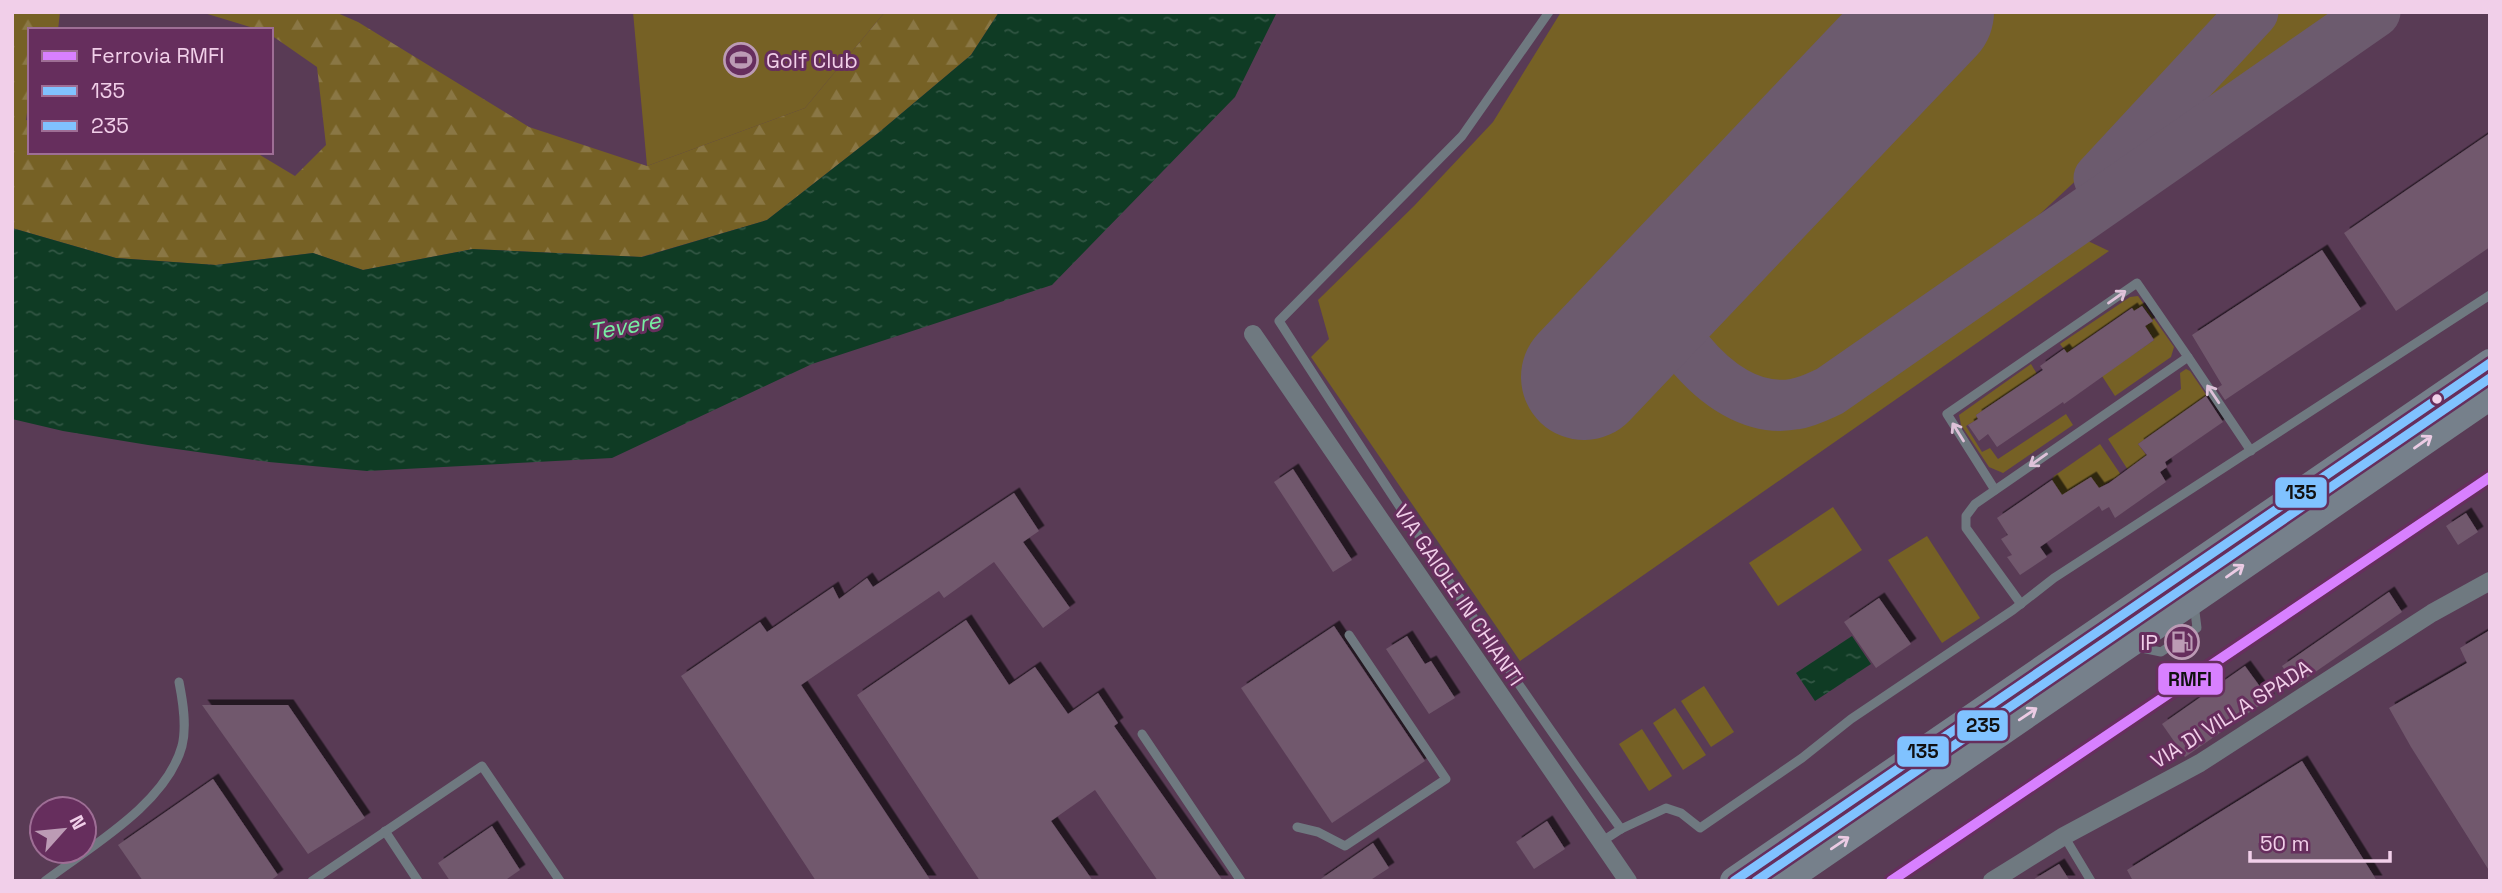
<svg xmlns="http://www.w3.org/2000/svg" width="2502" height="893" font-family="'Space Grotesk',sans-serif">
<defs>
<pattern id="forest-firs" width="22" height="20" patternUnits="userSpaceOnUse" patternTransform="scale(1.75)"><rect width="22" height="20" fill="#766125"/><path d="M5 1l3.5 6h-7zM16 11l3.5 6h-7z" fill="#8a7745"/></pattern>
<pattern id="water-ripples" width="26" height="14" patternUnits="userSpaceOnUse" patternTransform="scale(1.75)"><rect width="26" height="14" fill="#0f3b24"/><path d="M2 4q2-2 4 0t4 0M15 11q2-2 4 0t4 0" fill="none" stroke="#325644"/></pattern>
<filter id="shadow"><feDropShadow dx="5.5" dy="-5.5" stdDeviation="0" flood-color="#0009"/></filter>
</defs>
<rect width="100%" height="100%" fill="#593b55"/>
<g fill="#766125">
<polygon points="633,12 885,12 805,108 647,166"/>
<path d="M1561,12H1862L1538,358L1604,424L1655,368L1671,365C1709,391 1742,429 1793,422C1804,421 1815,417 1825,415L2070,242L2088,241L2109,251L1520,661L1311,357L1329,339L1318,300L1414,206L1493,122Z"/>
<path d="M1986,12H2232L2084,173L2011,241L1832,369C1816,378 1801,386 1782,387C1755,387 1709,355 1705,327C1704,322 1705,317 1706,311Z"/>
<polygon points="2280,12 2344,12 2195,115 2191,109"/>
<polygon points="2138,296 2174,347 2171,357 2115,396 2102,376 2154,340 2145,326 2153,321 2143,306 2134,311 2131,308 2067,353 2060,344 2130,297"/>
<polygon points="2031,364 2037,374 1976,415 1978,419 1966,426 1982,452 1990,448 1998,459 2066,414 2073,425 2003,473 1989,467 1961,425 1959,415"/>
<polygon points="2186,369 2190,371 2207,396 2138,444 2147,456 2128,470 2108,439 2181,389 2180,373"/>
<polygon points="2100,444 2121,475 2099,488 2062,495 2052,480 2054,476"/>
<polygon points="1833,507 1862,550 1778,606 1749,563"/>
<polygon points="1927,536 1980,618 1942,643 1888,560"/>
<polygon points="1704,686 1734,732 1711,747 1681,701"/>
<polygon points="1675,708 1706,755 1683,770 1653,723"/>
<polygon points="1642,729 1672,776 1649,791 1619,744"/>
</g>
<polygon fill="url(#forest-firs)" points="12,12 60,12 58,30 30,30 30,90 26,120 30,121 30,152 255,152 295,176 326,145 317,67 271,35 271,30 260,30 201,12 335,12 358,22 529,127 647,166 805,108 885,12 999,12 971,55 877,134 767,220 641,257 473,249 363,270 313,253 216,265 116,258 12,228"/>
<g fill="url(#water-ripples)">
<polygon points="999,12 1277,12 1235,97 1052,285 812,364 612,458 367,471 269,462 148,445 63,431 12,419 12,228 116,258 216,265 313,253 363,270 473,249 642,257 767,220 877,134 971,55"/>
<polygon points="1852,636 1871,664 1815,701 1796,673"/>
</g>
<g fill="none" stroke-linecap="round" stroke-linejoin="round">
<g stroke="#6c5b6e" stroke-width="51">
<polyline points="2099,178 2253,12"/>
<path d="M1680,276C1677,286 1670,297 1669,307C1669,323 1679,340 1688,351C1714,383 1752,412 1795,404C1808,402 1819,396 1830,391L2375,12"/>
</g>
<polyline stroke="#6c5b6e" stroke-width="126" points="1584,377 1931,12"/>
</g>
<g fill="#71586d" filter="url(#shadow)">
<polygon points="2490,133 2490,247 2396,311 2344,233"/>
<polygon points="2322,250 2361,309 2225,400 2217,388 2222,385 2192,335"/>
<polygon points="2142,306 2153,321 2145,326 2154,340 2064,404 2063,402 1997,447 1988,434 1979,441 1968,425 1978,419 1976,415 2043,370 2040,366 2064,349 2067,353 2132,308 2134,311"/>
<polygon points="2206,396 2223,422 2165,462 2167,467 2160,472 2166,482 2115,518 2109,507 2102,511 2099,506 2040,547 2047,557 2020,575 2007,557 2012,555 2001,539 2008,535 1997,518 2052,480 2062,495 2091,477 2099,488 2109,483 2147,455 2138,444"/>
<polygon points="1293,469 1352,560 1333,572 1274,482"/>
<polygon points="1014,493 1039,531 1023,542 1070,608 1043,628 994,562 944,598 939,591 801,685 931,881 816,881 681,676 760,622 767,632 833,587 839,599 867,578 873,587"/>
<polygon points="2466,513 2478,532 2458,545 2446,526"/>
<polygon points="2389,592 2402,612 2295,686 2282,666"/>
<polygon points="1879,598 1911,644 1876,668 1844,622"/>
<polygon points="966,620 1009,685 1035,667 1068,714 1098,693 1118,723 1114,726 1223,881 1158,881 1095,790 1051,821 1093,881 980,881 857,695"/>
<polygon points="1334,626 1425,761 1332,823 1241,688"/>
<polygon points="2490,630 2490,872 2411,747 2389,708 2467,663 2460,648"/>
<polygon points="1407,636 1425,664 1431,661 1455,698 1429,714 1386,649"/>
<polygon points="2245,666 2269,699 2185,757 2162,724"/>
<polygon points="202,705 288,705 365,818 308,854"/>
<polygon points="2302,761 2377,881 2133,881 2127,870"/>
<polygon points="213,779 278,875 270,881 143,881 118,845"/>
<polygon points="1547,821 1565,849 1534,869 1516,842"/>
<polygon points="492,826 520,870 504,881 450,881 438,863"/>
<polygon points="1373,843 1389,868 1369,881 1318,881"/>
<polygon points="2059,864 2070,881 2031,881"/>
</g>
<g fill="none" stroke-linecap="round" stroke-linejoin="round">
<g stroke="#6f7980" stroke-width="9">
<path d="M1549,12L1462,136L1279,321C1390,493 1501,664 1621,829"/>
<polyline points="1995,490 1947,414 2137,283 2188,357"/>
<polyline points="2021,604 1966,528 1966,516 1975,504 2188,357 2251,451"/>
<polyline points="2137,647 2161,652 2197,628 2194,604"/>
<polyline points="1142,734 1241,881"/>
<polyline points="1297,827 1318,832 1345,846 1446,779 1349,635"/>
<polyline points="385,831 418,881"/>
<polyline points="2064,836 2091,881"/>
<polyline points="1601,842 1621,829 1666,808 1681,813 1700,828 1802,758 1851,719 2013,610 2054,578 2490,295"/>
<path d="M45,881C91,846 166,804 182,746C187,726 183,702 179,682"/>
<polyline points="312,881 482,766 560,881"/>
</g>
<g stroke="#6f7980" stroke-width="18">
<polyline points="1253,334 1628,881"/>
<polyline points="1992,881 2064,836 2200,763 2432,613 2490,581"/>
</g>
<g stroke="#76808b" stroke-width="28">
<polyline points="1734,881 2490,363"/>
<polyline points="1784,881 2490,396"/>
</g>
<g stroke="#662e5d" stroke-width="14">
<polyline id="bus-1" points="1734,881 2490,363"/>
</g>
<g stroke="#662e5d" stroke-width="14">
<polyline id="bus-2" points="1756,881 2490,378"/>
</g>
<use href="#bus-1" stroke="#80c2ff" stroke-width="9"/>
<use href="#bus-2" stroke="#80c2ff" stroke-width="9"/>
<g stroke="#662e5d" stroke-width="16">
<polyline id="rail-1" points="1891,881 2490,477"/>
</g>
<use href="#rail-1" stroke="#d880ff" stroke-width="10"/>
</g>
<defs><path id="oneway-shaft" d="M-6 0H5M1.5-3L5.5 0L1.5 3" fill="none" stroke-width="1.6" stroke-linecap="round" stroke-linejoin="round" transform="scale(1.75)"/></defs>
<g stroke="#dec2d9">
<use href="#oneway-shaft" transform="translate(2117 297) rotate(-35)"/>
<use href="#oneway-shaft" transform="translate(2213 394) rotate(-124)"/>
<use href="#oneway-shaft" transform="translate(1958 432) rotate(-122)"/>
<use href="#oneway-shaft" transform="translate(2038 460) rotate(145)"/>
</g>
<g stroke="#ebcbe4">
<use href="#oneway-shaft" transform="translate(2423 442) rotate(-35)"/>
<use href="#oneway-shaft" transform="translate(2235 571) rotate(-35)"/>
<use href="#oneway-shaft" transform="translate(2028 714) rotate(-34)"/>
<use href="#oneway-shaft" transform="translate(1840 843) rotate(-34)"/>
</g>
<defs>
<g id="stadium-ring" transform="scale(1.75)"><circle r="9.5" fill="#662e5d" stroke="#bc9bb5" stroke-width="1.5"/><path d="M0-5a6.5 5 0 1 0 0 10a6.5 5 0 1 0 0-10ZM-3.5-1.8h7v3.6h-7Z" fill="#bc9bb5"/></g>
<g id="fuel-ring" transform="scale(1.75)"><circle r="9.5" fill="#662e5d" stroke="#bc9bb5" stroke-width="1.5"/><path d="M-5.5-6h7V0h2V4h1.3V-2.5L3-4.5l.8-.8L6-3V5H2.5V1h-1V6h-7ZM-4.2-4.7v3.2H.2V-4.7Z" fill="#bc9bb5"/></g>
</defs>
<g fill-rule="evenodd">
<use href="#stadium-ring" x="741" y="60"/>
<use href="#fuel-ring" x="2182" y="642"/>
</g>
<circle fill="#f1cfe9" stroke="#662e5d" stroke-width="2.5" cx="2437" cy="399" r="6"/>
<g text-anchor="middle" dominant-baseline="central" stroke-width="6" stroke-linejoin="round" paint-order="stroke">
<g font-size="21" fill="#f1cfe9" stroke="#662e5d" text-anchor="start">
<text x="766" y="60">Golf Club</text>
<text x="2158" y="642" text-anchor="end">IP</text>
</g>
<g font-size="21" fill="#f1cfe9" stroke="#662e5d">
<text transform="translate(1459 595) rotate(56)">VIA GAIOLE IN CHIANTI</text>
<text transform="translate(2231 714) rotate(-32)">VIA DI VILLA SPADA</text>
</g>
<g font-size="23" font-style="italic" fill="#77eda2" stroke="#662e5d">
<text transform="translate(625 326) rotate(-10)">Tevere</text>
</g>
</g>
<g stroke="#662e5d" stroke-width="2.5">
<rect x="2274" y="476" width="54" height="33" rx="7" fill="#80c2ff"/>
<rect x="2157" y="662" width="67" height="34" rx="7" fill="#d880ff"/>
<rect x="1956" y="709" width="53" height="33" rx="7" fill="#80c2ff"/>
<rect x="1896" y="735" width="54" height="33" rx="7" fill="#80c2ff"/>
</g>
<g font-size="19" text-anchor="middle" font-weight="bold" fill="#111">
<text x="2301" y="499">135</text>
<text x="2190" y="686">RMFI</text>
<text x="1983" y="732">235</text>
<text x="1923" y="758">135</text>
</g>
<rect width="2502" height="893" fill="none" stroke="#f1cfe9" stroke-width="28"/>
<rect x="28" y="28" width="245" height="126" fill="#662e5d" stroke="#9e6e95" stroke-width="2"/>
<rect x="42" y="51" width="35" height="10" fill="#d880ff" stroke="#9e6e95" stroke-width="2"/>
<text x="91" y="63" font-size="21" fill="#f1cfe9">Ferrovia RMFI</text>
<rect x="42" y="86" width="35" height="10" fill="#80c2ff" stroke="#9e6e95" stroke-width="2"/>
<text x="91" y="98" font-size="21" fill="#f1cfe9">135</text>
<rect x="42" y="121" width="35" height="10" fill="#80c2ff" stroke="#9e6e95" stroke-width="2"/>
<text x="91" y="133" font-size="21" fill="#f1cfe9">235</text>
<g transform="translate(63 830) rotate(63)"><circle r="33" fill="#662e5d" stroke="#9e6e95" stroke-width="2"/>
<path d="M0-5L12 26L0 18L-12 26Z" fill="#bc9bb5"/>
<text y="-10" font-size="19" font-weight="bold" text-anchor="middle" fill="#f1cfe9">N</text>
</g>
<path d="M2250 851v10h140v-10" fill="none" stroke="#f1cfe9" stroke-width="3.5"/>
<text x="2260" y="851" font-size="21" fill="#f1cfe9" stroke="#662e5d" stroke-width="5" paint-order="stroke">50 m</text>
</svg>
